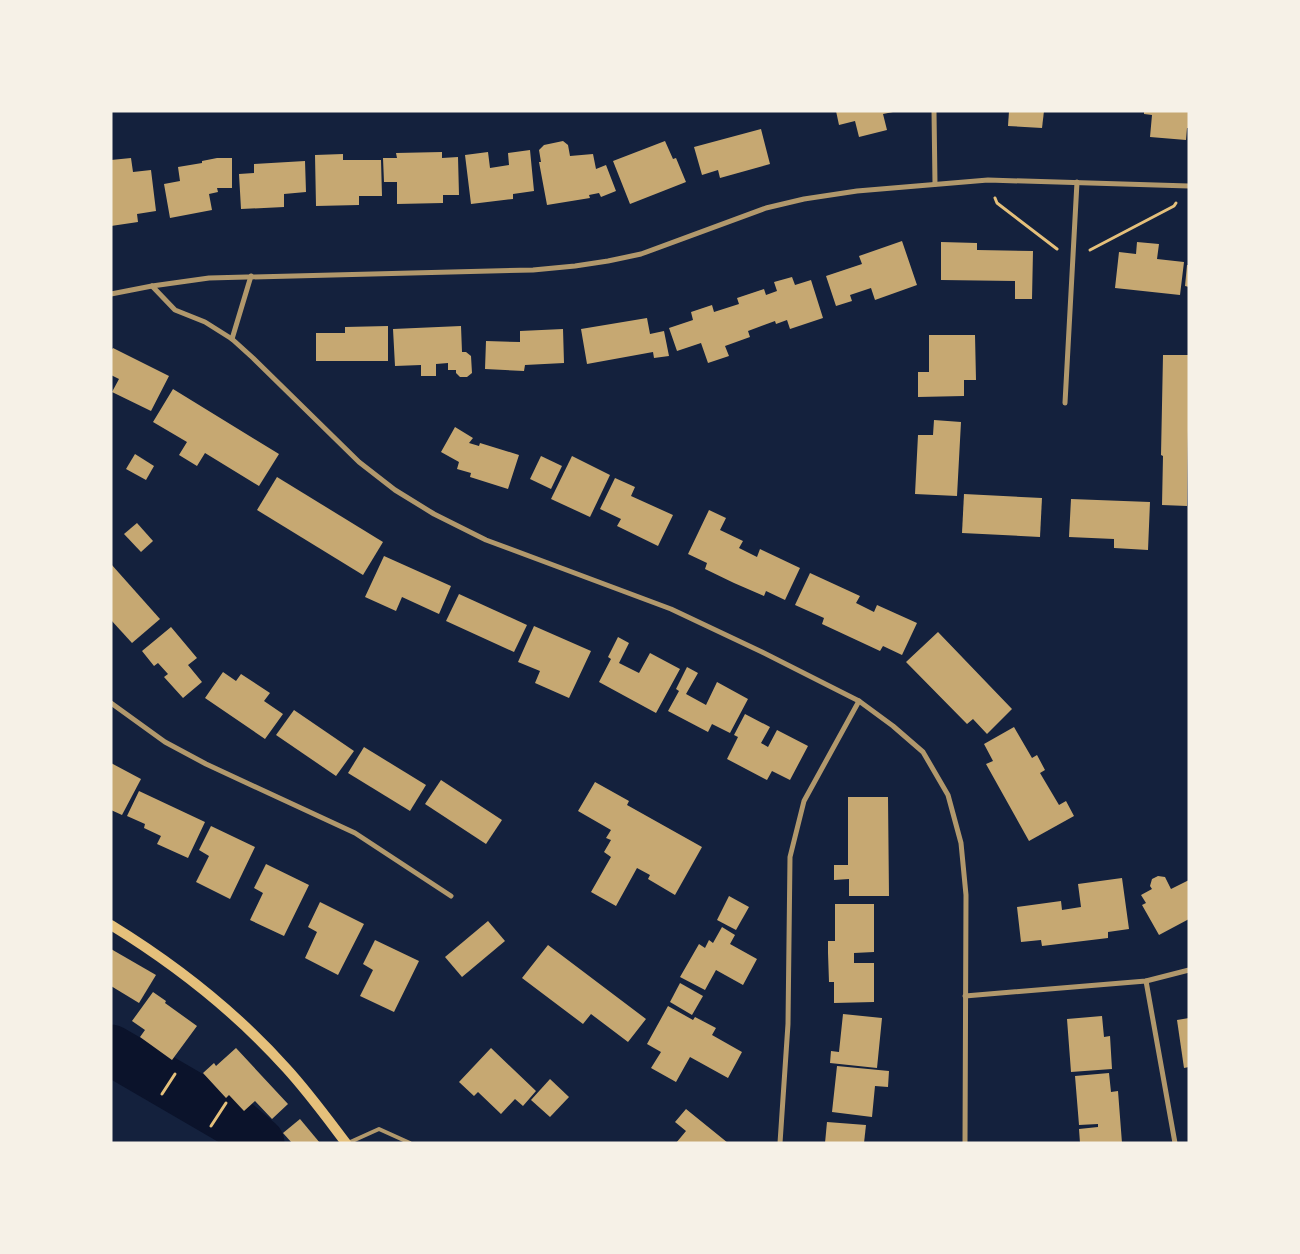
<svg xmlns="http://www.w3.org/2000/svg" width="1300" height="1254" font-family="'Space Grotesk',sans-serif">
<rect width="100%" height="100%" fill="#14213d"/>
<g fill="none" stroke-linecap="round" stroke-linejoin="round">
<polyline stroke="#0b132b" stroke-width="51" points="111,1050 233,1121 259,1143"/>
</g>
<g fill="#c6a872">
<polygon points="836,111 893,111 893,112 883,114 887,130 859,137 855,121 839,125"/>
<polygon points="1009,111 1044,111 1042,128 1008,126"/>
<polygon points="1144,111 1189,111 1189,128 1187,128 1186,140 1150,137 1152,115 1144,114"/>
<polygon points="761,129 770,164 720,178 718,170 702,175 694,147"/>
<polygon points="563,141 568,145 570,156 593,154 596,169 606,165 616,191 601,197 599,193 589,195 590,198 547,205 539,162 541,162 539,150 544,145"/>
<polygon points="665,141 673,159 676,158 686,182 630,204 613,161"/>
<polygon points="530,150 534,191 513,194 513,199 471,204 465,155 488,152 490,168 509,165 508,153"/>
<polygon points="442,152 442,158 458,157 459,195 443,195 443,203 397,204 397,182 384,182 383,158 397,158 396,153"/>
<polygon points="343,154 343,160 381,160 382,196 359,196 359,205 316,206 315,155"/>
<polygon points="131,158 133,172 151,170 156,211 137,214 138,222 111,226 111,160"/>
<polygon points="217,158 232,158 232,188 217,188 218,192 209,194 212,210 170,218 164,184 180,181 178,167 202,163 202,161"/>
<polygon points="305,161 306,192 284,194 284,207 241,209 239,174 254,173 254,164"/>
<polygon points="902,241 917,285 875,300 871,288 850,295 852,301 836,306 826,276 862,264 859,256"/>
<polygon points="941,242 977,243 977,250 1033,251 1032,299 1015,299 1015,281 941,280"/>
<polygon points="1137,242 1159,244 1157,259 1184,262 1180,295 1115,288 1119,252 1136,254"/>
<polygon points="1187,265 1189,265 1189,287 1185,286"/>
<polygon points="792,277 795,285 811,280 823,318 790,329 787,320 776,324 775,321 748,331 750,337 725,346 729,356 708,363 701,343 677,351 669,328 693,320 691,312 712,305 714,312 739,304 737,298 764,289 766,295 777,291 774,282"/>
<polygon points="647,318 650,334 664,331 669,356 654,358 653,352 587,364 581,329"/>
<polygon points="388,326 388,361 316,361 316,333 345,333 345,327"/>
<polygon points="461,326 462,352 466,352 471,356 472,373 467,377 460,377 456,373 456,370 448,370 448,363 436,364 436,376 421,376 421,365 395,366 393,329"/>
<polygon points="563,329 564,363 525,365 524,371 485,369 486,341 520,342 520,331"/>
<polygon points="929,335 975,335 976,380 964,380 964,396 918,397 918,372 929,372"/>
<polygon points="113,348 169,376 151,411 112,392 119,379 111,375 111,351"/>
<polygon points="1163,355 1189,355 1187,506 1162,505 1163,456 1161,455"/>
<polygon points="173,389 279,454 259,486 205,453 197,466 179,455 187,442 153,422"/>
<polygon points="934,420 961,422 957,496 915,494 918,435 933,435"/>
<polygon points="455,427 473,438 469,443 479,446 480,443 519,455 508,489 470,477 471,473 457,469 459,462 441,452"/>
<polygon points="135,454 154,466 146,480 126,469"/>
<polygon points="541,456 562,466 551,489 530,479"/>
<polygon points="572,456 610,475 590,517 551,499"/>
<polygon points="277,477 383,542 363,575 257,510"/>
<polygon points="615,478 635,487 631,496 673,515 658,546 617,526 621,519 600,509"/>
<polygon points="964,494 1042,498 1040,537 962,533"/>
<polygon points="1071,499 1150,502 1148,550 1114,548 1114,539 1069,537"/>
<polygon points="709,510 726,518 720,530 743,541 739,548 757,557 760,549 800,568 785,600 766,591 764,596 734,583 705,569 707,563 688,554"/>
<polygon points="137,523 153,541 141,552 124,534"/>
<polygon points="384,556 451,586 439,614 402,597 396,611 365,597"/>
<polygon points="111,564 160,619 132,643 111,620"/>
<polygon points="810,573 860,596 856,603 874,612 877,605 917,623 902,655 883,646 880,651 822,624 824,618 795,605"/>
<polygon points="459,594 527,625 514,652 446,621"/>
<polygon points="534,626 591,651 569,698 535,683 540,671 518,662"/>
<polygon points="171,627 197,658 188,665 202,682 183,698 164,677 168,674 158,663 154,666 142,651"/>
<polygon points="938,632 1012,709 987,734 973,719 967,724 906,662"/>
<polygon points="618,637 629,643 619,663 639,673 650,653 680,669 656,713 599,682 611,659 608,657"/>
<polygon points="687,667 698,673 686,694 706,705 717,682 748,699 730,733 712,724 708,732 668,711 679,691 676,689"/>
<polygon points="223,672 236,681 241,674 270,693 264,701 283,714 265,739 205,698"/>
<polygon points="294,710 354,751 336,776 276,735"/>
<polygon points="745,714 770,727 761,743 768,747 777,730 808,746 790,780 772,771 767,780 727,759 738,737 734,735"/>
<polygon points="1014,727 1032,758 1037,755 1045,770 1040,773 1059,805 1066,801 1074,816 1029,841 986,764 993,761 984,744"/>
<polygon points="364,747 426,785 410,811 348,773"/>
<polygon points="111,763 141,779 122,815 111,810"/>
<polygon points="441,780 502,820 486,844 425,804"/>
<polygon points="595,782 629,801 627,805 702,847 675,895 648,879 650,875 637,868 616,906 591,892 611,857 604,852 611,840 606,838 611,830 578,811"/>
<polygon points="139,791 205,822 188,858 157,844 161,836 144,828 145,824 127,816"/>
<polygon points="848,797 888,797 889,896 849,896 849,879 834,880 834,865 848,865"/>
<polygon points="211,826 255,847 230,899 196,882 209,856 199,850"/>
<polygon points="266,864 309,885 284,936 250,920 263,893 254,888"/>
<polygon points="1158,876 1165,877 1171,889 1189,880 1189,919 1159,935 1142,905 1146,903 1141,895 1152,889 1150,886 1152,879"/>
<polygon points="1122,878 1129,929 1108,932 1108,938 1042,946 1041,940 1021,942 1017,907 1061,901 1062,910 1081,907 1078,884"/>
<polygon points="729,896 749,907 736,930 717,920"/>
<polygon points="320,902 364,924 338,975 305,958 317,932 308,927"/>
<polygon points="835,904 874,904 874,952 854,953 854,963 874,963 874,1002 834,1003 834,982 829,982 828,953 828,941 835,941"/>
<polygon points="488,921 505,941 462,977 445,957"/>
<polygon points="722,927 735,935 730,944 757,959 743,985 716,970 705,990 680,977 699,944 705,948 709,940 713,943"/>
<polygon points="375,940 419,961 394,1012 360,996 373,970 363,964"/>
<polygon points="548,945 646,1019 628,1042 591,1014 583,1024 522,978"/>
<polygon points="111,949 156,975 139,1003 111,986"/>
<polygon points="680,983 703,996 692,1015 670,1002"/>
<polygon points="153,992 166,1001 165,1003 197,1026 172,1060 140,1037 145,1030 132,1021"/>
<polygon points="668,1006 693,1020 695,1017 716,1028 712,1035 742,1052 728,1078 690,1057 676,1082 651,1068 661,1052 647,1044"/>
<polygon points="843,1014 882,1018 877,1068 830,1063 831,1051 839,1052"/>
<polygon points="1102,1016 1104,1037 1110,1036 1112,1069 1071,1072 1067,1019"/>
<polygon points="1189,1018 1189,1067 1184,1068 1177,1020"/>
<polygon points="236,1048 288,1104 272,1119 255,1101 244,1111 229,1095 226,1098 203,1073 214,1063 216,1066"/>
<polygon points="491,1048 536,1091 523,1106 515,1099 501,1114 478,1092 474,1096 459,1082"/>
<polygon points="837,1066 889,1071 888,1087 875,1086 872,1117 832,1112"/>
<polygon points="1109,1073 1111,1092 1118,1091 1122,1143 1080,1143 1079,1129 1098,1127 1098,1124 1079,1125 1075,1076"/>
<polygon points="550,1079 569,1097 550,1117 531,1100"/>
<polygon points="686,1109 728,1143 676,1143 686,1131 675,1122"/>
<polygon points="300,1119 320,1143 292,1143 283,1133"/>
<polygon points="827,1122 866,1125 864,1143 825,1143"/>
</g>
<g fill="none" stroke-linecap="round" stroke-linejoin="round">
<g stroke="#e5c07b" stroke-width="3">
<polyline points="995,198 997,203 1057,249"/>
<polyline points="1090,250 1174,206 1176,203"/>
<polyline points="162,1094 175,1074"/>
<polyline points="211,1126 226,1103"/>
</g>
<polyline stroke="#b1986c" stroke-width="4" points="348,1143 379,1129 410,1143"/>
<g stroke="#b1986c" stroke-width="5">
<polyline points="934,111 935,184"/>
<polyline points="152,286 175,310 205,322 232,339 253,358 359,462 395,490 434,514 486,540 671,609 762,652 859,701 893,726 923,752 948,795 961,843 966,895 965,1143"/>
<polyline points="111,294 152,286 209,278 533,270 575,266 608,261 641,254 766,208 804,199 857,191 988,180 1189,186"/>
<polyline points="232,339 251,276"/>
<polyline points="1065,403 1077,182"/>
<polyline points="111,703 165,742 206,764 355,833 451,896"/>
<polyline points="1146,981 1175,1143"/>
<polyline points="965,996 1146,981 1189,970"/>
<polyline points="780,1143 788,1024 790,857 804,801 859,701"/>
</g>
<path stroke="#e5c07b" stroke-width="10" d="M111,925C176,965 236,1012 287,1069C308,1092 327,1118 346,1143"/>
</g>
<rect width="1300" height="1254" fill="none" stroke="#f6f1e7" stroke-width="225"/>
</svg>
